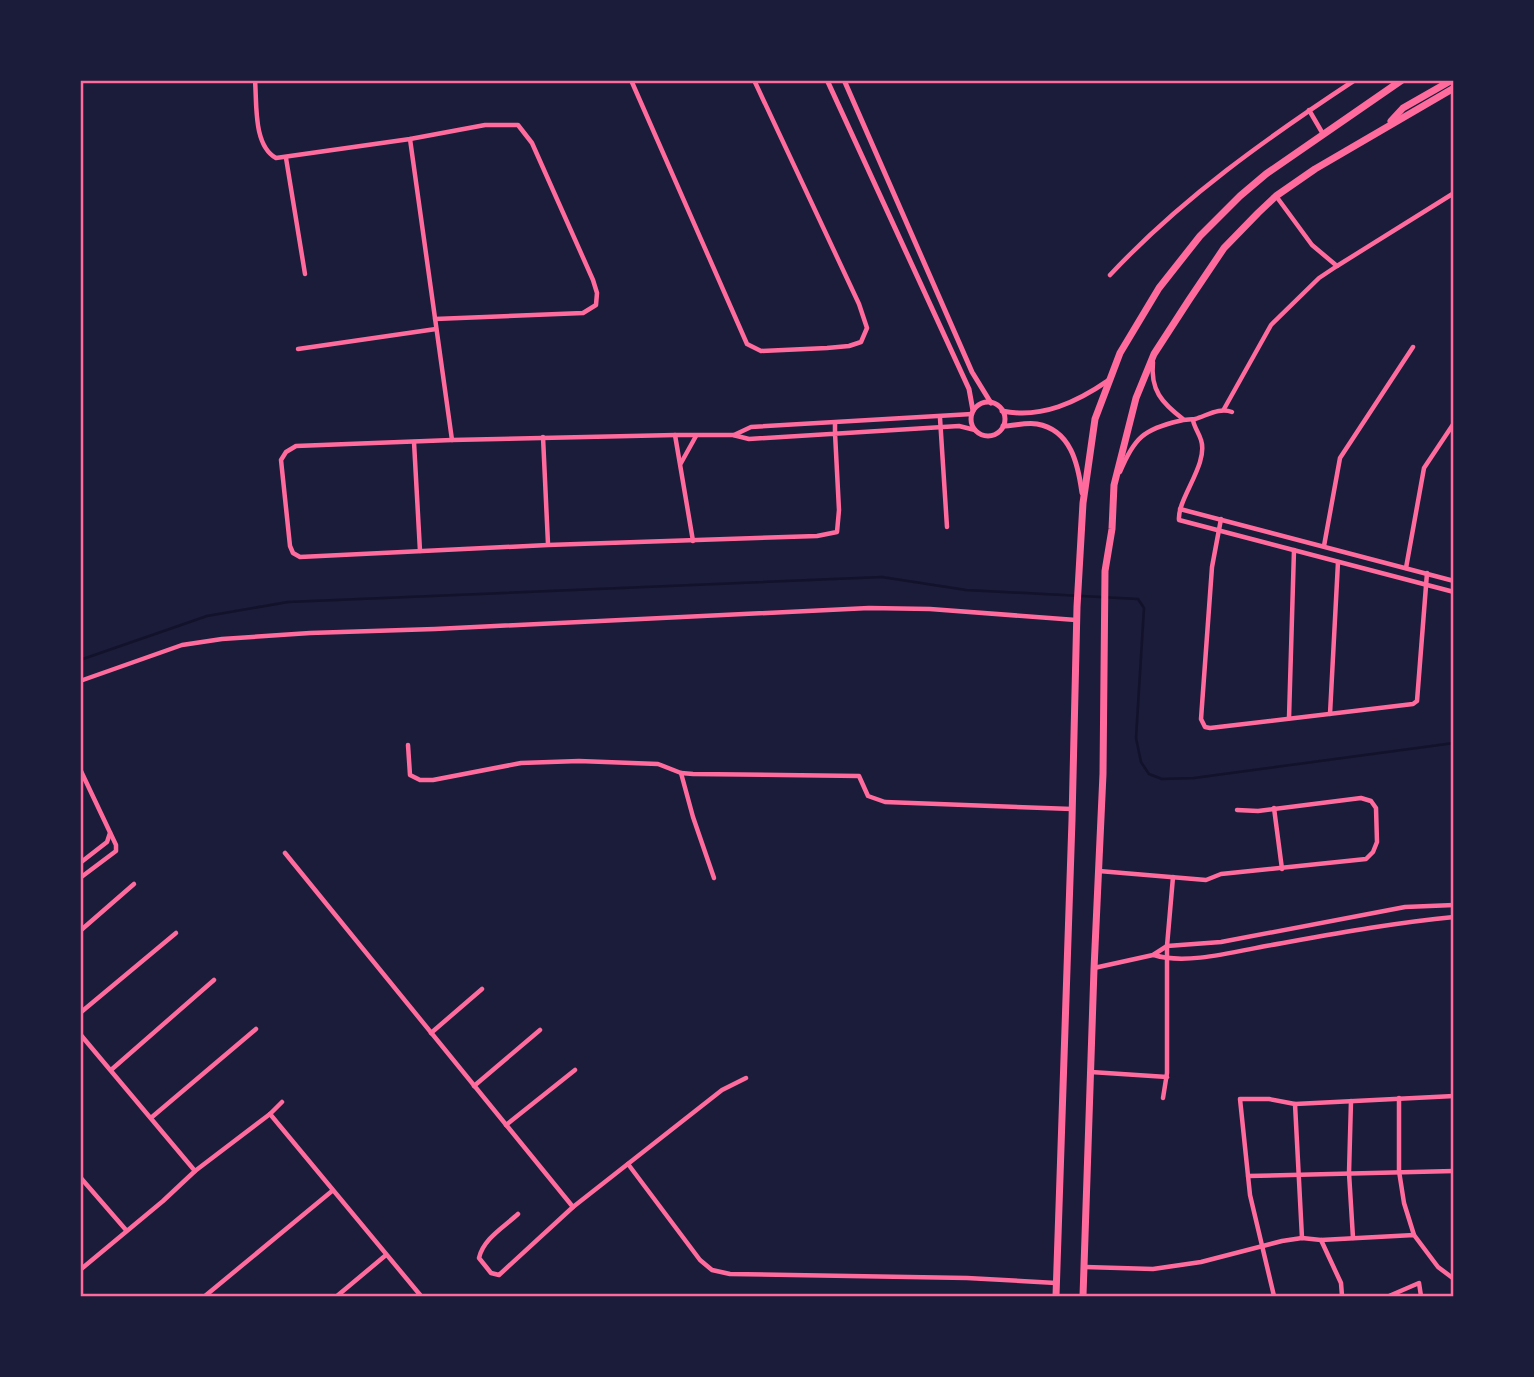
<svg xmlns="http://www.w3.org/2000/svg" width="1534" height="1377" font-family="Roboto,sans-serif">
<rect width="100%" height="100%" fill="#1b1b3a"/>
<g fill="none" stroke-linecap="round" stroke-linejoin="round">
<polyline stroke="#12122b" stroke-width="2.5" points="80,660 207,616 288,602 882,577 966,590 1138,599 1144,608 1136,738 1141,762 1149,774 1162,779 1194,778 1454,743"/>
<g stroke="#ff6b9d" stroke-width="4.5">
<path d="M255,80C257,104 253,145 276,158L410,139L485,125H518L532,143L593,280L597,293L596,305L583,313L435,319"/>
<polyline points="631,80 747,344 761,351 827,348 849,346 861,342 867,328 859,304 754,80"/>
<polyline points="1309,110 1323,134"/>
<polyline points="410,139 452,440"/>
<polyline points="286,158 305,274"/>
<polyline points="1276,196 1312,245 1337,266 1454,193"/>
<path d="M1110,275C1182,198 1267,138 1355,80"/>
<polyline points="298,349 436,329"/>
<path d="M1153,362C1150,390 1162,403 1183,419"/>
<polyline points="1224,409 1271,325 1319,278 1337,266"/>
<polyline points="940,418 947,527"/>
<path d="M1193,420C1194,427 1199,433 1201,440C1209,464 1177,499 1179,520L1454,592"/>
<polyline points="835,423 835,433 839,510 837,532 817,536 548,545 300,557 293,553 290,546 281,460 286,452 296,446 452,440 675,435 733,435 749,439 959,426 975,430"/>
<polyline points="675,435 693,541"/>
<polyline points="734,435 751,427 972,414"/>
<polyline points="543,437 548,544"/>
<polyline points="414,442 420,551"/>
<polyline points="681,463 696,436"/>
<path d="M1120,472C1134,438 1144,429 1179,421C1185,419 1190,420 1195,419C1208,415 1220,407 1232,412"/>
<polyline points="1180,509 1454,581"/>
<polyline points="1221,519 1212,567 1201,719 1205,727 1210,728 1413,704 1417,701 1427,573"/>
<polyline points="1324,546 1340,458 1413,347"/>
<polyline points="1406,568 1424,468 1454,423"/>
<polyline points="80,681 182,645 222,639 310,633 435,629 869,608 930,609 1076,620"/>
<polyline points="1330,714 1338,562"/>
<polyline points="1289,718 1294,550"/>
<polyline points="408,745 410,775 420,780 433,780 521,763 579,761 658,764 681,773 693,774 859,776 868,796 885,802 1072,809"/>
<polyline points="80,769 116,845 116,851 80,878"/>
<polyline points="681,773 693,817 714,878"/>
<polyline points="1274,808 1282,869"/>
<polyline points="285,853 573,1207"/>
<polyline points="80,863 107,842 110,833"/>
<polyline points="1099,871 1206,880 1221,874 1366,859 1373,852 1377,842 1376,808 1371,801 1361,798 1258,811 1237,810"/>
<polyline points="80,931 134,884"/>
<path d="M1154,955C1185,965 1234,952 1266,946C1328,935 1391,923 1454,917"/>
<polyline points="1094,968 1153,955 1167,946 1221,942 1405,907 1454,905"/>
<polyline points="80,1013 176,933"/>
<polyline points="431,1033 482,989"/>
<polyline points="80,1034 195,1171"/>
<polyline points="111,1070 214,980"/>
<polyline points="1091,1072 1167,1077"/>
<polyline points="474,1086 540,1030"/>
<polyline points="1163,1098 1167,1073 1167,946 1173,877"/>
<polyline points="1399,1098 1399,1171 1404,1203 1414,1235"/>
<polyline points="1351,1101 1349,1173 1353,1238"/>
<polyline points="1295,1104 1302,1238"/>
<polyline points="270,1114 421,1296"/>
<polyline points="152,1117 256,1029"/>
<polyline points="506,1125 575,1070"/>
<polyline points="628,1164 700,1260 712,1270 730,1274 967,1278 1056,1283"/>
<polyline points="1248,1176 1454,1171"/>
<polyline points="80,1177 126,1230"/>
<path d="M518,1214C504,1227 483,1239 479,1258L491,1273L499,1275L573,1207L722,1090L746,1078"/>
<polyline points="1321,1240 1341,1283 1342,1296"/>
<polyline points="1085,1267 1153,1269 1201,1262 1282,1241 1302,1238 1321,1240 1414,1235 1438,1267 1454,1279"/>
<polyline points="80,1270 163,1201 195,1171 270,1114 282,1102"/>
<polyline points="205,1296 332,1191"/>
<polyline points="337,1296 386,1255"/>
<polyline points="1274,1296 1250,1195 1240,1099 1269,1099 1295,1104 1454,1096"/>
<polyline points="1389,1296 1419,1283 1421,1296"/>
</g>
<g stroke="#ff6b9d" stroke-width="5">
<polyline points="827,80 969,389 973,411"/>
<polyline points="844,80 972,372 991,403"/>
<circle cx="988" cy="419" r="17"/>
<path d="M1002,411C1042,419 1077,402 1109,380"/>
<path d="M1003,426C1014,426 1026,422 1037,424C1071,430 1078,464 1082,493"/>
</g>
<g stroke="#ff6b9d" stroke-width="7">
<polyline points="1391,121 1403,108 1452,80"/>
<polyline points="1056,1296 1072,820 1077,607 1083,503 1095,419 1120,353 1159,288 1200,236 1240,196 1266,174 1402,80"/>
<polyline points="1083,1296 1094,969 1103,774 1105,571 1112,529 1114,485 1136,398 1154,354 1189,300 1224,248 1258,213 1276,196 1315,169 1454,88"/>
</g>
</g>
<rect width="1534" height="1377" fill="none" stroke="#1b1b3a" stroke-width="164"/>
<rect x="82" y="82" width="1370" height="1213" fill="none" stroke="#ff6b9d" stroke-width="2.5"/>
</svg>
